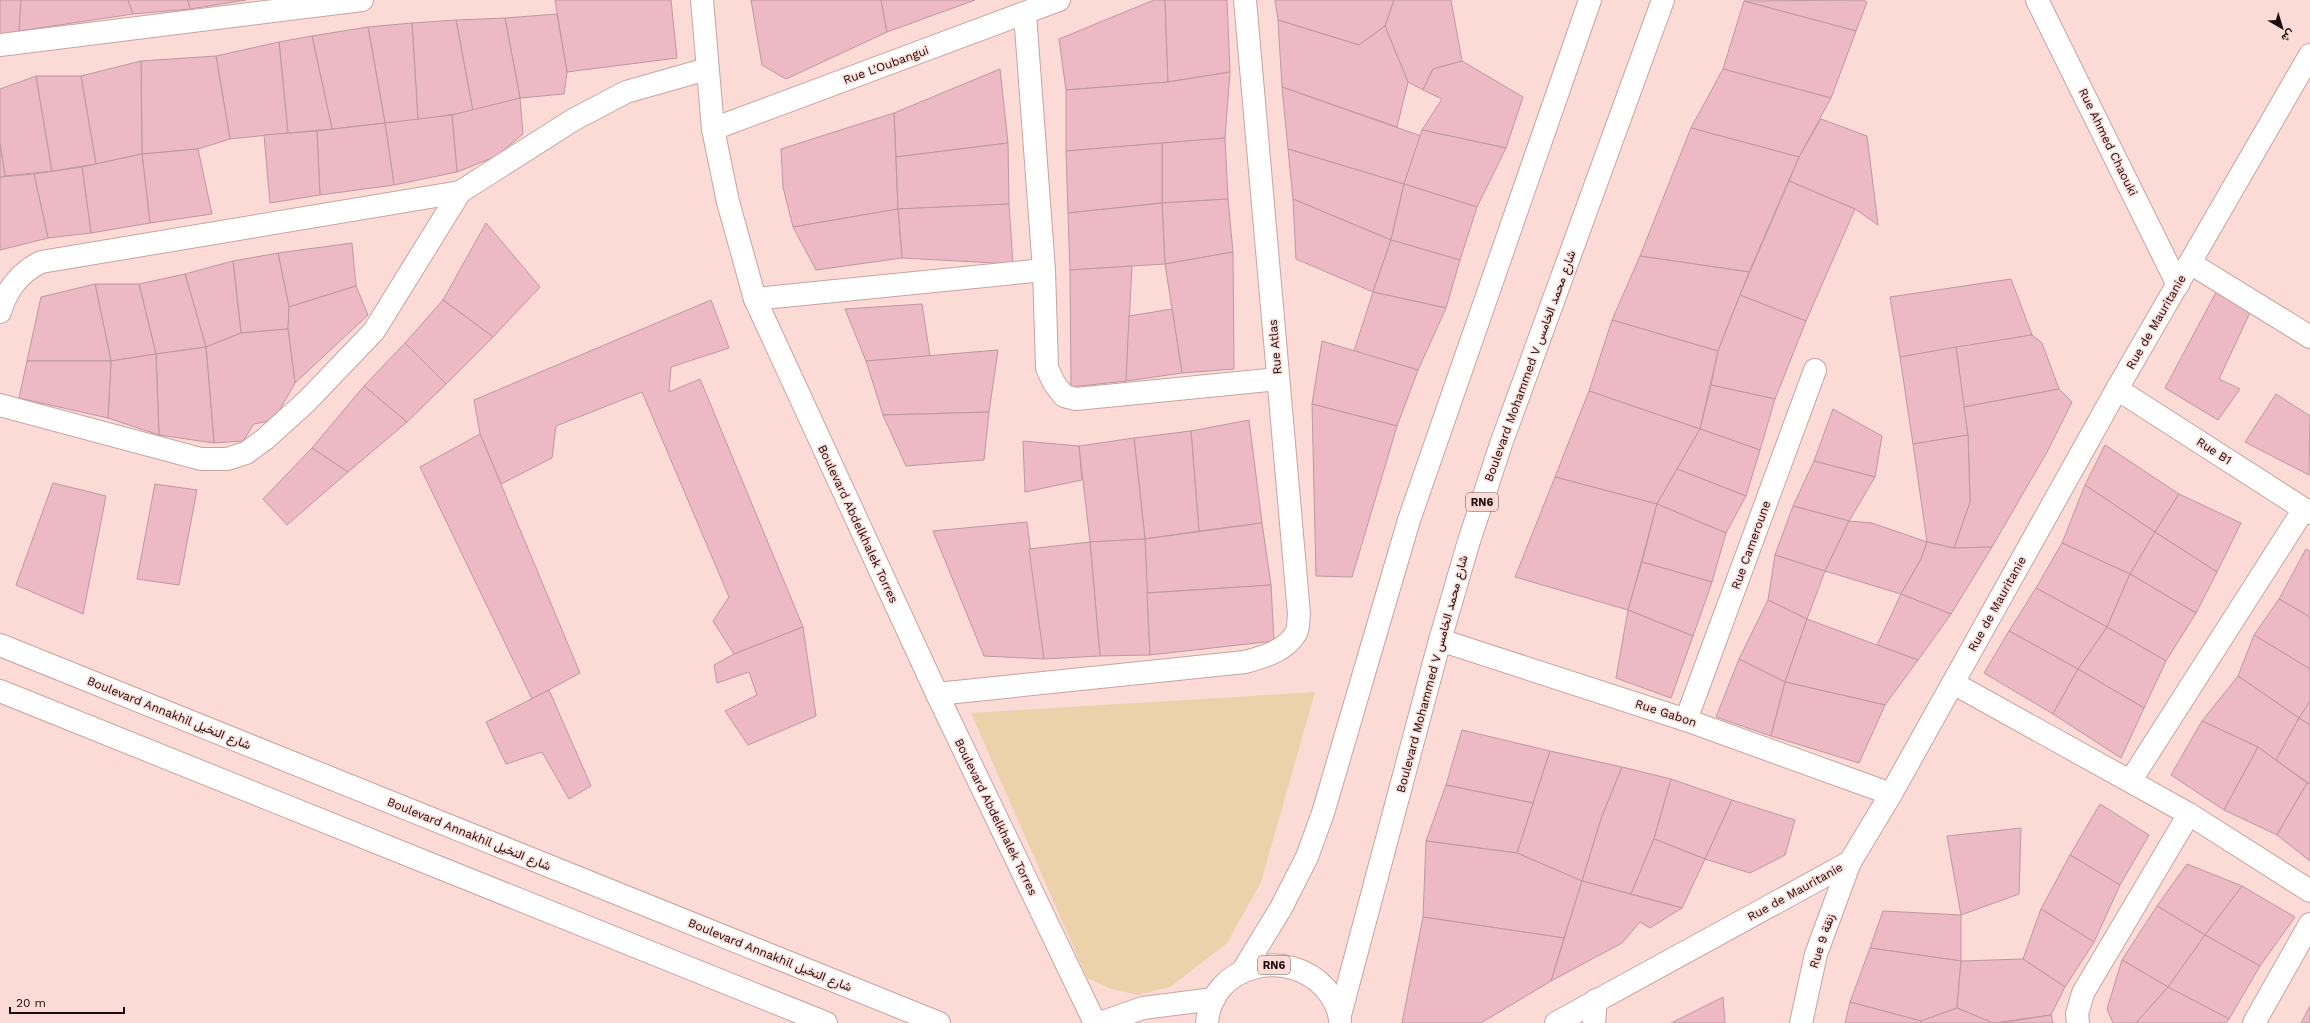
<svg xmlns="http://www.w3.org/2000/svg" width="2310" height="1023" font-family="'Work Sans',Vazirmatn,sans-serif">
<rect width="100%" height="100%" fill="#fcdbd6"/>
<polygon fill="#ecd1ab" points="1315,692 1261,882 1227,943 1170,987 1138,995 1111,989 1087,978 971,713"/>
<g fill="#edb9c5" stroke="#bd98a0">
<polygon points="0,0 21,0 19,31 0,35"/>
<polygon points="21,0 128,0 133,14 19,31"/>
<polygon points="128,0 188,0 190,9 133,14"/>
<polygon points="188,0 246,0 190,9"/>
<polygon points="555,0 671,0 677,58 567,72"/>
<polygon points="751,0 881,0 887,32 786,79 762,65"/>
<polygon points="881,0 975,0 887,32"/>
<polygon points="1154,0 1165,0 1168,82 1066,90 1059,39"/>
<polygon points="1165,0 1227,0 1230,72 1168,82"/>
<polygon points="1275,0 1394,0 1385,26 1359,45 1278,20"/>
<polygon points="1394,0 1451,0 1462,61 1433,69 1423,90 1408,82 1385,26"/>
<polygon points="1863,0 1867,2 1856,31 1744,1"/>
<polygon points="1744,1 1856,31 1831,98 1723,69"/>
<polygon points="557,14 567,72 564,94 520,98 505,18"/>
<polygon points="505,18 520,98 473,111 456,20"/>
<polygon points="456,20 473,111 418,120 412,23"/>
<polygon points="1278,20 1359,45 1385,26 1408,82 1397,127 1282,87"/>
<polygon points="412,23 418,120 385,123 368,27"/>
<polygon points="368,27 385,123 332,129 312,36"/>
<polygon points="312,36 332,129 288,133 279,42"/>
<polygon points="279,42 288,133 230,139 216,56"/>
<polygon points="216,56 230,139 198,149 142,154 141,61"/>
<polygon points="141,61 142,154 96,164 81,76"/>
<polygon points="1462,61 1523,97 1506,148 1422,130 1442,99 1423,90 1433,69"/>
<polygon points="1000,69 1008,143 896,157 894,113"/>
<polygon points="1723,69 1831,98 1799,157 1691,128"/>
<polygon points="1230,72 1225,138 1066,151 1066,90 1168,82"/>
<polygon points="36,76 52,171 5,176 0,144 0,89"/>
<polygon points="36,76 81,76 96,164 52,171"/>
<polygon points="1282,87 1421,136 1404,184 1288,149"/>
<polygon points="520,98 523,134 497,156 457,172 452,115"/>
<polygon points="894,113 898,209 793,227 783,187 781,149"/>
<polygon points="452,115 457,172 394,185 385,123"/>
<polygon points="1821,119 1867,136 1878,225 1855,209 1789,181 1799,157"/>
<polygon points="385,123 394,185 320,195 317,131"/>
<polygon points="1691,128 1799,157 1749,272 1640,256"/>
<polygon points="1422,130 1506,148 1477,207 1404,184"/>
<polygon points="317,131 320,195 270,203 264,135"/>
<polygon points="1225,138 1228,199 1162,203 1162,143"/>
<polygon points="1008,143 1009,204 898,209 896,157"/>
<polygon points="1162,143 1162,203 1068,213 1066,151"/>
<polygon points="0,144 5,176 0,177"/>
<polygon points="198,149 212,214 150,223 142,154"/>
<polygon points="1288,149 1404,184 1391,240 1293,199"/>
<polygon points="142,154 150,223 91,233 82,167"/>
<polygon points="82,167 91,233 48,238 34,174"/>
<polygon points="34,174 48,238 0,250 0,177"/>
<polygon points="1789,181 1855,209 1806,321 1740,295"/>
<polygon points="1404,184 1477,207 1460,260 1391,240"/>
<polygon points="1228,199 1233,252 1165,264 1162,203"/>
<polygon points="1293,199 1391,240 1373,292 1296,259"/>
<polygon points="1162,203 1165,264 1070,270 1068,213"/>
<polygon points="1009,204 1013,264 902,258 898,209"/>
<polygon points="898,209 902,258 816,270 793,227"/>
<polygon points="486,223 540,287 493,337 443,300"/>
<polygon points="1391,240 1460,260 1446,308 1373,292"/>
<polygon points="352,243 356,286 289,307 278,253"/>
<polygon points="1233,252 1234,369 1182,373 1165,264"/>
<polygon points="278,253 289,307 288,329 241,333 233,261"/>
<polygon points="1640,256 1749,272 1718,351 1612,320"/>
<polygon points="233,261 241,333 206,347 185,274"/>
<polygon points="1132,266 1126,381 1071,387 1070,270"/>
<polygon points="185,274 206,347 156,354 139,284"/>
<polygon points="2011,279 2032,335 1900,357 1890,297"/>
<polygon points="95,284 139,284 156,354 111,361"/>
<polygon points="95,284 111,361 27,361 41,297"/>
<polygon points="2220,285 2253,306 2219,379 2240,389 2218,420 2165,388"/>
<polygon points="356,286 368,315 295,383 288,329 289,307"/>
<polygon points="1373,292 1446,308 1418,370 1354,351"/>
<polygon points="1740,295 1806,321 1775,399 1711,385 1718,351"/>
<polygon points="443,300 493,337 446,384 405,343"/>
<polygon points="711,300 729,348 671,367 669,392 700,379 803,627 734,654 713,621 729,597 642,392 556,426 552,458 501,484 480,434 474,400"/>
<polygon points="922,304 930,356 866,361 845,309"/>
<polygon points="1172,309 1182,373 1126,381 1129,316"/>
<polygon points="1612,320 1718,351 1700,429 1589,391"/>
<polygon points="288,329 295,383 274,420 254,424 243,441 214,443 206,347 241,333"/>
<polygon points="2032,335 2042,343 2059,389 1964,407 1956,347"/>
<polygon points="1322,341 1418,370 1397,426 1312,404"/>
<polygon points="405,343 446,384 407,422 364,386"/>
<polygon points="206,347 214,443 159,435 156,354"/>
<polygon points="1956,347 1968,435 1913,444 1900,357"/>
<polygon points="998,350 989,412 883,415 866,361"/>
<polygon points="156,354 159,435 108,418 111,361"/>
<polygon points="27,361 111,361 108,418 19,398"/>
<polygon points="1711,385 1775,399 1760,450 1700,429"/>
<polygon points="364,386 407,422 348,472 312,448"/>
<polygon points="2059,389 2072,402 2047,452 1992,547 1954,548 1970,502 1968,435 1964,407"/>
<polygon points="1589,391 1700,429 1657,504 1555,477"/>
<polygon points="2276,394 2310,416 2309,475 2245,442"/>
<polygon points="1312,404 1397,426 1352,577 1316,576"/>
<polygon points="1833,409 1882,436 1875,477 1814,461"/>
<polygon points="989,412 984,460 906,466 883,415"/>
<polygon points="1249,420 1262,523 1199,531 1191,431"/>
<polygon points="1700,429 1760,450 1746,496 1677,469"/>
<polygon points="1191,431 1199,531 1145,539 1134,438"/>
<polygon points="480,434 580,673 532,699 420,467"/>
<polygon points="1968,435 1970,502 1954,548 1927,542 1913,444"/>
<polygon points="1134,438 1145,539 1090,542 1079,446"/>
<polygon points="1023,441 1079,446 1082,480 1025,492"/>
<polygon points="2105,445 2179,494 2155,532 2085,485"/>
<polygon points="312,448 348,472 287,525 263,499"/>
<polygon points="1814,461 1875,477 1849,521 1793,506"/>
<polygon points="1677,469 1746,496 1726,533 1657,504"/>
<polygon points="1555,477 1657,504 1628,610 1515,577"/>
<polygon points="53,483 106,496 83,614 16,585"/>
<polygon points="155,484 197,490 179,585 137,579"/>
<polygon points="2085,485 2155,532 2130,574 2062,543"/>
<polygon points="2179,494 2241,523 2217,572 2155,532"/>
<polygon points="1657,504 1726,533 1712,582 1642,562"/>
<polygon points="1793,506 1849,521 1825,571 1775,555"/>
<polygon points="1849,521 1872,523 1927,542 1921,559 1901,594 1825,571"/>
<polygon points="1027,522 1044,659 984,656 933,531"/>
<polygon points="1262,523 1271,585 1147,593 1145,539"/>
<polygon points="2155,532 2217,572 2196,613 2130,574"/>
<polygon points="1145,539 1150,655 1100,656 1090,542"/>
<polygon points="1090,542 1100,656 1044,659 1029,549"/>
<polygon points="1927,542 1954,548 1992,547 1951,614 1901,594 1921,559"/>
<polygon points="2062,543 2130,574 2107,627 2036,588"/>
<polygon points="2306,549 2310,551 2310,617 2279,599"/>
<polygon points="1775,555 1825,571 1807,619 1768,600"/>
<polygon points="1642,562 1712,582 1693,636 1628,610"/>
<polygon points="2130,574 2196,613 2166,661 2107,627"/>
<polygon points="1271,585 1274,641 1150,655 1147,593"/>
<polygon points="2036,588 2107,627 2078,669 2009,631"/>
<polygon points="1901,594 1951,614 1918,660 1877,645"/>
<polygon points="2279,599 2310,617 2310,669 2254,635"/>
<polygon points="1768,600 1807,619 1785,682 1739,659"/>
<polygon points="1628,610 1693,636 1671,698 1616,678"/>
<polygon points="1807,619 1877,645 1918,660 1885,705 1785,682"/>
<polygon points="803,627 816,716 748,745 725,711 757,695 749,672 717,683 714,665 734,654"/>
<polygon points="2107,627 2166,661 2144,708 2078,669"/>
<polygon points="2009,631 2078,669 2053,714 1984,673"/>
<polygon points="2254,635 2310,669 2310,701 2299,718 2238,676"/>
<polygon points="1739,659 1785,682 1771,736 1716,717"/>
<polygon points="2078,669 2144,708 2121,758 2053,714"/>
<polygon points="2238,676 2299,718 2276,760 2258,747 2202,721"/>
<polygon points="1785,682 1885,705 1859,763 1771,736"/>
<polygon points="549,690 591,786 569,799 542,752 506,764 486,722"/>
<polygon points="2310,701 2310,725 2299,718"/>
<polygon points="2299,718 2310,725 2310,784 2276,760"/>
<polygon points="2202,721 2258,747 2224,810 2171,775"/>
<polygon points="1462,730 1550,751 1533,803 1446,785"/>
<polygon points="2258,747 2307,783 2277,835 2224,810"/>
<polygon points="1550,751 1622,767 1601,819 1582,881 1517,853"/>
<polygon points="1622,767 1671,779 1654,839 1631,894 1582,881 1601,819"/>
<polygon points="1671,779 1732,800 1705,859 1654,839"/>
<polygon points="2307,783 2310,784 2310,861 2277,835"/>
<polygon points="1446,785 1533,803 1517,853 1426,841"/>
<polygon points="1732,800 1795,820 1785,855 1750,873 1705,859"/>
<polygon points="2100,804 2149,835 2120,885 2070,855"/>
<polygon points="2021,828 2019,894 1961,915 1947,836"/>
<polygon points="1654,839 1705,859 1682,908 1631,894"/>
<polygon points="1426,841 1517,853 1582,881 1564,938 1423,917"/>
<polygon points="2070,855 2120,885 2094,942 2041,909"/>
<polygon points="2187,864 2242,886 2205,935 2157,906"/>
<polygon points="1582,881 1682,908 1650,928 1640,922 1622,943 1551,981"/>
<polygon points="2242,886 2295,917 2260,966 2205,935"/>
<polygon points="2157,906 2205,935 2168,987 2122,960"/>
<polygon points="2041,909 2094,942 2065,987 2023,959"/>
<polygon points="1883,911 1961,915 1961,961 1870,948"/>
<polygon points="1423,917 1564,938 1551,981 1481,1023 1402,1023"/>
<polygon points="2205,935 2260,966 2229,1019 2168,987"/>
<polygon points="1870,948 1961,961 1957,1008 1921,1021 1850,1002"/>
<polygon points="2023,959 2065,987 2051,1015 1993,1023 1957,1008 1961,961"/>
<polygon points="2122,960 2168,987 2136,1023 2113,1023 2107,1009"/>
<polygon points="2168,987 2229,1019 2226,1023 2136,1023"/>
<polygon points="1723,997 1725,1023 1671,1023"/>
<polygon points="1850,1002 1921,1021 1921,1023 1845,1023"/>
<polygon points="2310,1006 2310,1023 2301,1023"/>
<polygon points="1957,1008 1993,1023 1921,1023 1921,1021"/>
<polygon points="2051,1015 2053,1023 2000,1023"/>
</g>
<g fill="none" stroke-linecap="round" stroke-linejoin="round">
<g stroke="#caa39e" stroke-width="24">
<g id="minor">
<polyline points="2037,0 2178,285"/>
<polyline points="1025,14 1044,270 1047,368 1054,383 1064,396 1076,399 1278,379"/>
<polyline points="0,45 362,0"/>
<polyline points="713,129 1059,0"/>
<polyline points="2190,263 2310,337"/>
<polyline points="755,299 1044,270"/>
<path d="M0,312C7,289 19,273 41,262L460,192L573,120L626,92L707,69"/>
<polyline points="2117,389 2310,513"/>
<polyline points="0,405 201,459 227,459 246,453 265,439 307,401 374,331 460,192"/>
<polyline points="1440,640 1686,720 1891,794"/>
<polyline points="1953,683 2189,814 2310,891"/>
<path d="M937,694L1245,662C1263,657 1286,651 1296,633C1299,628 1298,620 1299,614L1245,0"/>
<polyline points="1686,720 1815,370"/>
<polyline points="2131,780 2304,509"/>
<polyline points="1556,1023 1850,862 1891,794 2117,389 2310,55"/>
<polyline points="1594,1023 1596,1000"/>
<polyline points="1801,1023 1816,954 1850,862"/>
<polyline points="2078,1023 2077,1014 2083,993 2189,814"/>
<polyline points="2254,1023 2310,924"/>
</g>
</g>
<g stroke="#caa39e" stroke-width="24">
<g id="major">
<polyline points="702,0 713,129 728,202 755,299 937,694 1095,1023"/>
<polyline points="0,645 939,1023"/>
<polyline points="0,691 826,1023"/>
<polyline points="1242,972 1281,908 1307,857 1323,813 1409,520 1590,0"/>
<polyline points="1340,1015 1440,640 1469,541 1501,444 1663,0"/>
<polyline points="1100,1023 1143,1008 1214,999"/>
<path d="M1207,1023C1211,964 1288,946 1326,989C1333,998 1339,1009 1340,1020"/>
</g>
</g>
<use href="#minor" stroke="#fff" stroke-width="22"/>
<use href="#major" stroke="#fff" stroke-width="22"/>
</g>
<g text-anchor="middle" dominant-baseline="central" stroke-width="3" stroke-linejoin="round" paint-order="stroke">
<g fill="#fcdbd6" stroke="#5e4b48" stroke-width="1">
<rect x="1466" y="493" width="32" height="18" rx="3"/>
<rect x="1258" y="956" width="32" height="18" rx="3"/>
</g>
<g font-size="11" font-weight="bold" fill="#1a0d0b">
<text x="1482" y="502">RN6</text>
<text x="1274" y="965">RN6</text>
</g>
<g font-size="12" fill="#1a0d0b" stroke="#fcdbd6">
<text transform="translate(886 65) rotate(-20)">Rue L'Oubangui</text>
<text transform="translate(2108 142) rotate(64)">Rue Ahmed Chaouki</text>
<text transform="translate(2156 322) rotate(-60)">Rue de Mauritanie</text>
<text transform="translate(1275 347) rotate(-95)">Rue Atlas</text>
<text transform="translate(1530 366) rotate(-70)">Boulevard Mohammed V شارع محمد الخامس</text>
<text transform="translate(2214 451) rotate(33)">Rue B1</text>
<text transform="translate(858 524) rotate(65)">Boulevard Abdelkhalek Torres</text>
<text transform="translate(1751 545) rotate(-70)">Rue Cameroune</text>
<text transform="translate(1997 604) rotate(-61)">Rue de Mauritanie</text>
<text transform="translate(1432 674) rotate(-75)">Boulevard Mohammed V شارع محمد الخامس</text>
<text transform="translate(169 713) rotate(22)">Boulevard Annakhil شارع النخيل</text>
<text transform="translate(1666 713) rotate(18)">Rue Gabon</text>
<text transform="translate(996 817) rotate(64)">Boulevard Abdelkhalek Torres</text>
<text transform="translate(469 834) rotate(22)">Boulevard Annakhil شارع النخيل</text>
<text transform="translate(1795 892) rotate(-29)">Rue de Mauritanie</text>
<text transform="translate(1822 941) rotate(-72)">Rue 9 زنقة</text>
<text transform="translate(770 955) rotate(22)">Boulevard Annakhil شارع النخيل</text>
</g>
</g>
<g transform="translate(2282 28) rotate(142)" stroke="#fcdbd6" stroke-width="3" paint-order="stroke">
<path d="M0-3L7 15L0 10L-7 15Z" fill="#1a0d0b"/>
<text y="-6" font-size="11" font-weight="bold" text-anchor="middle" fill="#1a0d0b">ش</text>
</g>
<path d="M10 1007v6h114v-6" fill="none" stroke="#1a0d0b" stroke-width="2"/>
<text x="16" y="1007" font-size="12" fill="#1a0d0b" stroke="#fcdbd6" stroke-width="3" paint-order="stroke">20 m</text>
</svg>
